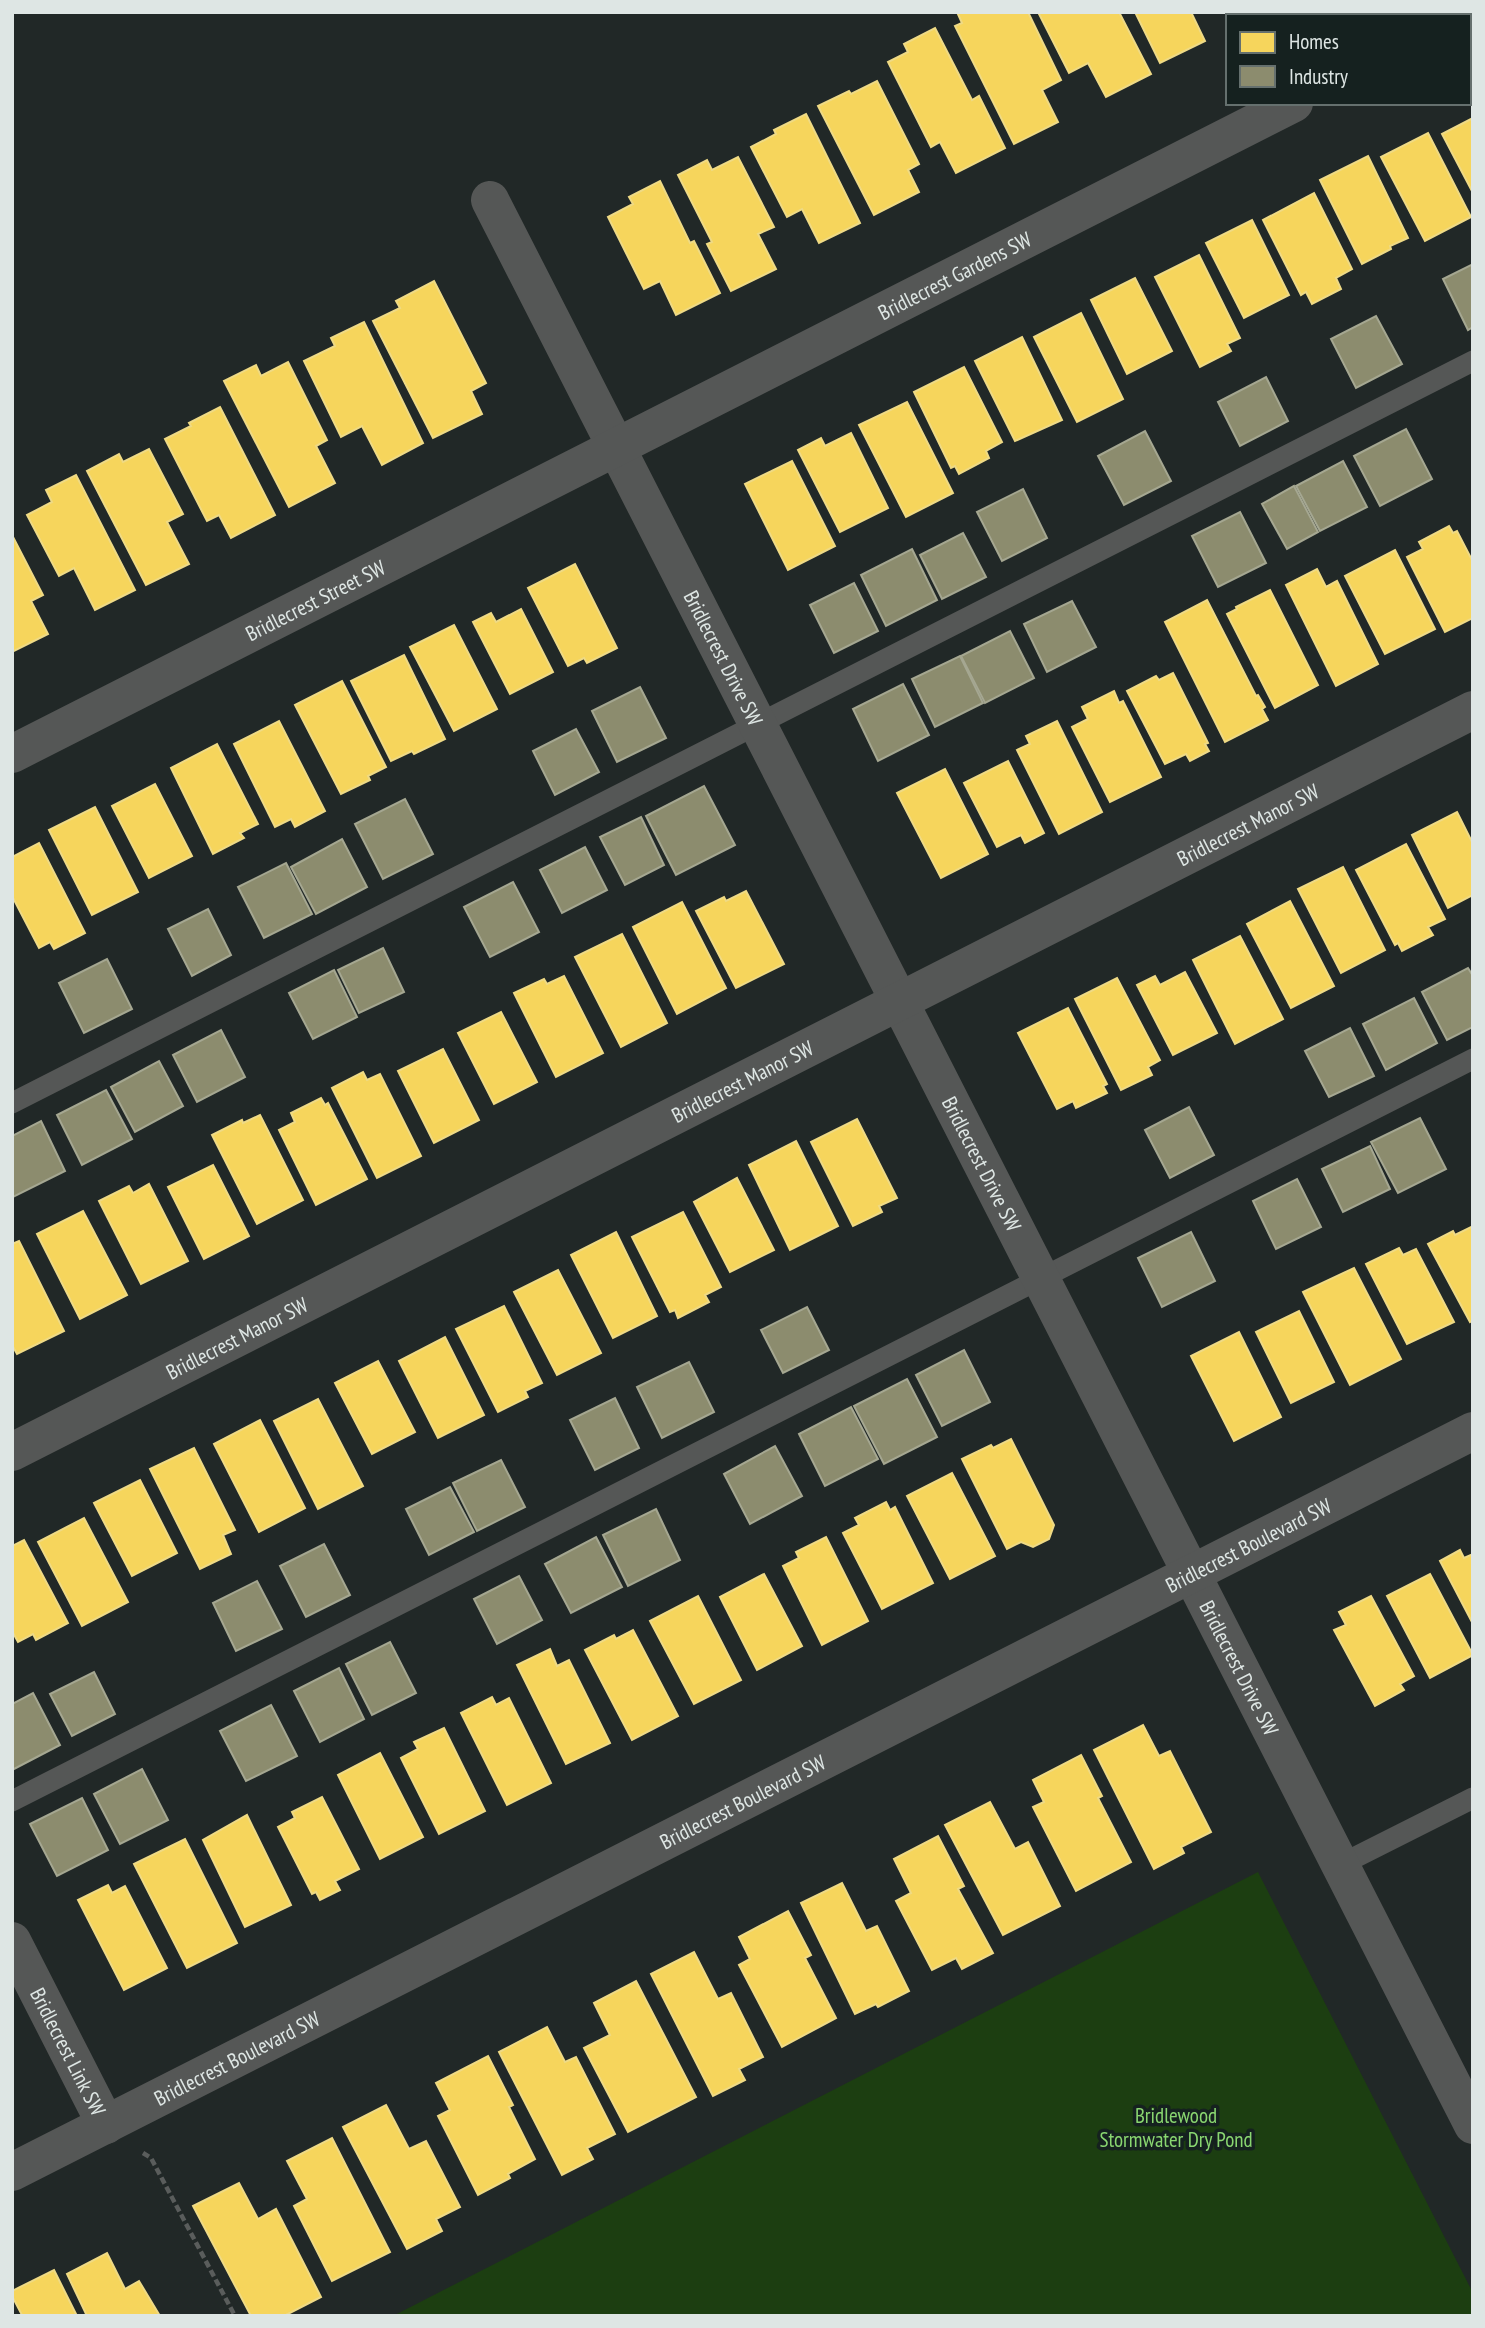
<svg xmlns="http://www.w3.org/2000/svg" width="1485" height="2328" font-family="'PT Sans Narrow',sans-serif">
<rect width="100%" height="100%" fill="#212827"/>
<polygon fill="#1c3e11" points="1258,1872 1473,2293 1473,2316 393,2316"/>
<g fill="#f6d55c" stroke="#efda85" stroke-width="2">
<polygon points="957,12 1028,12 1061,80 1042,90 1058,122 1014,144 955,26 962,23"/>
<polygon points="1038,12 1119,12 1151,74 1106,97 1088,63 1069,73"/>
<polygon points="1135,12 1191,12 1205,41 1160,63"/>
<polygon points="1235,12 1281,12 1275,16 1236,16"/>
<polygon points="935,28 972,100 979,96 1005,148 956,173 940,142 931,147 888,62 908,52 904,44"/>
<polygon points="877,81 919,164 908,170 919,192 874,215 818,106 849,91 851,94"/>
<polygon points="806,114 860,223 819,243 802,209 787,217 751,147 776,134 774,130"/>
<polygon points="1473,118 1473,193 1442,134"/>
<polygon points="1428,133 1471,217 1425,241 1381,157"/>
<polygon points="1368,156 1408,238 1390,246 1391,249 1362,264 1320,180"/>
<polygon points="738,157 774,227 758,234 776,269 731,291 707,244 712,242 678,175 707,160 712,170"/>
<polygon points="660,181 690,243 694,241 720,293 676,315 660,281 644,289 608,217 633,204 629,197"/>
<polygon points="1314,193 1352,269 1336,278 1341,289 1312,304 1306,292 1301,295 1263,220"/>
<polygon points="1252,220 1289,295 1244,318 1206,243"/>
<polygon points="1199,255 1240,338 1227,344 1231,351 1200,367 1155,277"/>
<polygon points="1135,278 1172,351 1127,374 1091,300"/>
<polygon points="434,281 486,383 471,391 482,414 433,438 373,321 400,308 396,301"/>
<polygon points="1081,313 1123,399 1077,422 1034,337"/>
<polygon points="364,322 423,443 382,465 362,426 341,437 304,361 335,346 331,338"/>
<polygon points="1022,337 1062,420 1015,441 975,361"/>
<polygon points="288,362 327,440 316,446 335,483 289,507 224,381 256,365 261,376"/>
<polygon points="964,367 1002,442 986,451 989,458 959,474 955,466 951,468 914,392"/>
<polygon points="907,402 953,493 906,517 859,425"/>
<polygon points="220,407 275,515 231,538 219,515 207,521 165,439 191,426 189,423"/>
<polygon points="851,433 888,508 840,532 798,450 821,438 825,446"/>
<polygon points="149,449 183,514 167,522 189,564 146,585 87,471 119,454 123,462"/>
<polygon points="792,461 835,546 788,570 745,484"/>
<polygon points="76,475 135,590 95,610 74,568 59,576 27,515 52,502 46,490"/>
<polygon points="1449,526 1453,533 1457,531 1473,562 1473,618 1445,632 1407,557 1423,549 1419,542"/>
<polygon points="12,535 43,595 31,601 48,634 12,652"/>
<polygon points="1395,550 1435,629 1385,654 1345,576"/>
<polygon points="575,564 617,648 587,663 584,658 568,666 528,588"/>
<polygon points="1317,569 1326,587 1337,581 1378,664 1336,686 1286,585"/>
<polygon points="1270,590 1318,685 1275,708 1227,614 1237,609 1236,607"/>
<polygon points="1207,600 1256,696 1258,695 1265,707 1262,709 1268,720 1225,742 1165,622"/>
<polygon points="521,609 553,672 510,694 473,622 491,613 496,622"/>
<polygon points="454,625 497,709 454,731 410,647"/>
<polygon points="404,655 445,739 414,754 412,751 391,761 351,681"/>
<polygon points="1173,673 1208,743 1205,744 1209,751 1190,761 1186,754 1165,764 1127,691 1156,676 1159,680"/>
<polygon points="342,681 386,767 368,776 370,780 341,794 295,705"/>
<polygon points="1114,691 1119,703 1123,701 1161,777 1110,802 1072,727 1088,719 1082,707"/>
<polygon points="279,721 325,811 295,827 291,819 275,827 234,744"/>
<polygon points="1057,721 1102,812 1059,834 1017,750 1030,744 1026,736"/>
<polygon points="217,744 258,824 240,833 244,838 213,854 171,768"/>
<polygon points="1008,761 1044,833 1025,843 1021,835 997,847 964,783"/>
<polygon points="945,769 988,854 941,878 897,793"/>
<polygon points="155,784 192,856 149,878 112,806"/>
<polygon points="95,807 138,892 92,915 49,830"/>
<polygon points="1457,812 1473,844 1473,895 1448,908 1412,835"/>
<polygon points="39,843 85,933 54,949 50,942 39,948 12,896 12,857"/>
<polygon points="1406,844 1445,919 1428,927 1433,935 1402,951 1398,943 1395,945 1356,870"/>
<polygon points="1343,867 1385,950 1341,973 1298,889"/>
<polygon points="746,891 784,964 736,988 696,911 724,897 726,901"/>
<polygon points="1290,901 1334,986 1291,1008 1247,924"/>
<polygon points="682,902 726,988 677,1014 633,927"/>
<polygon points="622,934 667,1023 621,1047 575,957"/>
<polygon points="1240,936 1283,1019 1235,1044 1193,960"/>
<polygon points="1185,972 1217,1033 1173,1055 1137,985 1155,976 1160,985"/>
<polygon points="564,976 603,1053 556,1077 514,993 544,979 547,984"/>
<polygon points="1117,978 1160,1060 1148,1067 1152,1075 1121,1090 1075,999"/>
<polygon points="1068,1008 1107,1084 1103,1086 1107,1093 1076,1108 1073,1101 1057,1109 1018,1033"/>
<polygon points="501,1012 537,1082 494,1104 458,1033"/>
<polygon points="443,1049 479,1120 434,1143 398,1071"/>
<polygon points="363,1072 367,1080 380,1074 421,1156 377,1178 332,1088"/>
<polygon points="321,1098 325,1105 328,1103 367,1179 316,1205 279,1130 295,1122 291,1113"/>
<polygon points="260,1115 303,1200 257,1224 212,1135 242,1120 243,1123"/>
<polygon points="857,1119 897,1198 879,1206 882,1212 853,1226 811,1142"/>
<polygon points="796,1141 838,1226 790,1250 749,1165"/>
<polygon points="213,1165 249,1236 204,1259 168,1187"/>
<polygon points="737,1178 774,1250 730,1272 694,1202"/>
<polygon points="149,1184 188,1261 141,1284 99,1201 129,1186 133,1193"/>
<polygon points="83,1211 127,1295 80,1319 37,1234"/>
<polygon points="683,1212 721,1287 705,1295 709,1302 678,1318 675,1310 670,1312 632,1237"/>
<polygon points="1473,1226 1473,1320 1470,1322 1428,1244 1453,1231 1455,1235"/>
<polygon points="616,1232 657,1316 613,1338 571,1255"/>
<polygon points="19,1241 64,1331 17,1354 12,1345 12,1244"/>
<polygon points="1399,1248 1403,1255 1416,1249 1454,1322 1407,1344 1366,1264"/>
<polygon points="1354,1268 1401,1359 1350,1385 1303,1292"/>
<polygon points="558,1270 601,1353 557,1375 514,1292"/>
<polygon points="504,1306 542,1383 525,1391 528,1397 498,1412 456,1329"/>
<polygon points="1299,1311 1334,1382 1291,1403 1256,1332"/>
<polygon points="1239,1332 1281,1417 1234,1441 1191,1356"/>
<polygon points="445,1337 484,1415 438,1438 399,1361"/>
<polygon points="378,1361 415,1432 372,1454 335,1383"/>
<polygon points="318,1399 363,1486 318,1509 274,1421"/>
<polygon points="260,1420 305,1508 259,1532 214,1444"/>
<polygon points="1011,1439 1054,1525 1049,1539 1033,1547 1021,1542 1007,1549 962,1459 991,1445 993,1448"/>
<polygon points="194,1448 235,1530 223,1535 231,1554 200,1569 150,1469"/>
<polygon points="952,1473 995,1556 950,1579 907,1496"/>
<polygon points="140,1480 177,1553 132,1576 94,1503"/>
<polygon points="886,1502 890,1510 895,1507 933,1583 882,1609 843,1533 859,1525 855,1518"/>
<polygon points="84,1518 128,1602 82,1626 38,1542"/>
<polygon points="826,1537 868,1621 822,1645 783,1566 799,1558 796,1552"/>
<polygon points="24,1540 68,1623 36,1640 33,1634 18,1642 12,1631 12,1546"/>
<polygon points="1460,1550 1464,1558 1473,1554 1473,1624 1440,1561"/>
<polygon points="764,1574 802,1646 757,1670 720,1597"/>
<polygon points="1430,1574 1473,1655 1430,1678 1387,1596"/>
<polygon points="698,1596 741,1680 694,1704 650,1621"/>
<polygon points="1371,1596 1414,1676 1400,1684 1404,1690 1375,1706 1334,1630 1346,1625 1339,1612"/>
<polygon points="633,1630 678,1716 632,1740 585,1650 614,1635 616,1639"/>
<polygon points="550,1649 557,1666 569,1660 610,1743 566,1764 517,1665"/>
<polygon points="492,1697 496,1705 509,1698 551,1783 507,1805 461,1713"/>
<polygon points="1143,1725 1159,1756 1170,1751 1211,1832 1181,1847 1184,1853 1154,1869 1094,1750"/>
<polygon points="444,1728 485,1811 439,1834 401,1758 418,1749 414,1742"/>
<polygon points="380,1753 423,1837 380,1859 338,1775"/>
<polygon points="1081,1755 1102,1796 1098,1798 1131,1862 1076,1891 1033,1807 1044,1802 1033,1780"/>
<polygon points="322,1797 359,1869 335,1881 340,1890 320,1900 316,1892 312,1894 278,1827 295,1818 292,1812"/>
<polygon points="990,1802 1015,1849 1028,1842 1060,1906 1003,1935 945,1825"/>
<polygon points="247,1815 291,1905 245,1927 203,1840"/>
<polygon points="938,1836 964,1886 958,1889 993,1953 962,1969 956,1958 932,1970 896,1901 911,1893 894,1859"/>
<polygon points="185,1839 237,1943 187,1968 134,1864"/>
<polygon points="842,1883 866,1931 877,1926 909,1991 878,2007 876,2004 855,2014 801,1903"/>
<polygon points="108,1885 112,1893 125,1886 167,1968 124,1990 78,1900"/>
<polygon points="788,1911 811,1955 805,1958 836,2018 782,2047 739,1965 750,1959 739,1937"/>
<polygon points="694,1952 718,1999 731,1993 763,2057 739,2069 745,2080 713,2096 651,1974"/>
<polygon points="636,1981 696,2097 628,2132 584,2048 610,2035 594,2003"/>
<polygon points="547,2027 565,2062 576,2057 615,2134 587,2148 593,2159 562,2175 499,2052"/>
<polygon points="488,2056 513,2105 509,2107 535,2159 508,2174 510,2178 478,2195 438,2116 450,2110 436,2083"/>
<polygon points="386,2105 409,2149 426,2141 460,2207 436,2219 442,2231 407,2249 343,2127"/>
<polygon points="332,2138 390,2252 332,2281 294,2206 307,2199 287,2161"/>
<polygon points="239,2183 258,2219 276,2209 321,2297 284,2316 251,2316 193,2206"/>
<polygon points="107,2253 125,2289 139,2281 160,2316 87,2316 67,2274"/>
<polygon points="54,2270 77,2316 20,2316 22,2315 12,2296 12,2291"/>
</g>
<g fill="#8c8c6e" stroke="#a5a791" stroke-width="2">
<polygon points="1473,264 1473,327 1468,330 1443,279"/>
<polygon points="1376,316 1402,364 1356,388 1331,339"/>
<polygon points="1266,377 1288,421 1240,446 1218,402"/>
<polygon points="1406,429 1432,479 1380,506 1354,456"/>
<polygon points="1145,431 1171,481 1124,505 1098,456"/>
<polygon points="1343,461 1367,507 1320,531 1296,486"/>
<polygon points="1294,486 1318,532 1287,549 1262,504"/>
<polygon points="1023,489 1047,538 1002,561 977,512"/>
<polygon points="1240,512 1266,563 1218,587 1192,536"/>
<polygon points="963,533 986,577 942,599 920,555"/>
<polygon points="912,549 937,600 886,626 861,575"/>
<polygon points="854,583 878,631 834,653 810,605"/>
<polygon points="1072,601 1096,647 1047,672 1024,624"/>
<polygon points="1010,631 1034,678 985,703 961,656"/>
<polygon points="960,656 983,703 935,727 912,679"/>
<polygon points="903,684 929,735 878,761 853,709"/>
<polygon points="640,687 666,738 617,762 592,711"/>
<polygon points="576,729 599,772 555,795 533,751"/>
<polygon points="704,786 735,845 676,875 646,816"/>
<polygon points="405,799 433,854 383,879 355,824"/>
<polygon points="641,817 664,865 625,885 600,837"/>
<polygon points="342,839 367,887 316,914 291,867"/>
<polygon points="585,847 607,890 562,913 540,870"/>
<polygon points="286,863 312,914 264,938 238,887"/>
<polygon points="513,882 539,932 490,957 464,907"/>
<polygon points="208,909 231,955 192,976 168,929"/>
<polygon points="383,948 404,992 359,1013 338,970"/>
<polygon points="107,959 132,1009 84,1033 59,983"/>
<polygon points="1468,968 1473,976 1473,1027 1447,1040 1422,992"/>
<polygon points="334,970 357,1017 313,1039 289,993"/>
<polygon points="1414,998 1437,1043 1386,1070 1363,1024"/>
<polygon points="1350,1028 1374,1076 1329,1097 1305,1051"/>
<polygon points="221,1030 245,1077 197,1102 173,1055"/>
<polygon points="159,1061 183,1106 135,1132 111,1087"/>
<polygon points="106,1090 132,1139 82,1165 57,1115"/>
<polygon points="1189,1107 1214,1155 1170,1178 1145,1130"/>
<polygon points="1420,1118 1446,1169 1398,1193 1371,1142"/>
<polygon points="41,1121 65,1171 13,1197 12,1136"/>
<polygon points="1370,1146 1390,1189 1343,1212 1322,1169"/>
<polygon points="1297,1179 1321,1227 1276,1249 1253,1201"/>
<polygon points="1191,1232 1215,1281 1162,1307 1138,1258"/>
<polygon points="807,1307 829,1350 783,1373 761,1330"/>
<polygon points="964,1350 990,1402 942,1426 916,1375"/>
<polygon points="689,1362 714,1412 662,1438 637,1387"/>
<polygon points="907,1379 937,1437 884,1464 854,1406"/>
<polygon points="615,1398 639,1448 595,1470 570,1420"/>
<polygon points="851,1407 878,1459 825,1486 799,1434"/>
<polygon points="775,1446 802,1496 750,1524 724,1474"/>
<polygon points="501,1460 525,1507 477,1531 453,1483"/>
<polygon points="450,1487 474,1532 429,1555 406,1509"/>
<polygon points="656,1509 680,1560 628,1586 603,1535"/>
<polygon points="596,1537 622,1587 571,1613 545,1564"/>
<polygon points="324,1544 350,1595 306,1617 280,1566"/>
<polygon points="519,1576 542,1620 497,1644 474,1599"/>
<polygon points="257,1581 282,1629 236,1651 213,1603"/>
<polygon points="390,1642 416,1693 372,1715 346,1664"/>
<polygon points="339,1668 364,1719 320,1742 294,1691"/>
<polygon points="94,1672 115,1714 72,1736 50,1694"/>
<polygon points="33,1693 60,1745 12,1770 12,1704"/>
<polygon points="271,1705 297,1756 246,1781 220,1731"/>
<polygon points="142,1769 168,1820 120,1844 94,1794"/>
<polygon points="82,1798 108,1850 57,1876 30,1824"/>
</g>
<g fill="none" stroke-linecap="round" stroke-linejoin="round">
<polyline stroke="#5a5d5c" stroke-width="4.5" stroke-dasharray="7 3.5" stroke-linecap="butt" points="143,2153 151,2158 235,2316"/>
<g stroke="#555756" stroke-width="21">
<polyline points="12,1103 1473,361"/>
<polyline points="12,1801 1473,1059"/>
<polyline points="1340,1865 1473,1798"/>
</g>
<g stroke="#555756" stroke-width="38">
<polyline points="1467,16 1473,13"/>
<path id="s1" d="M490,200L1473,2125"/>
<path id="s2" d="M12,754L1294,103"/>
<path id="s3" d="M12,1452L1473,710"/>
<path id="s4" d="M12,1941L106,2125"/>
<path id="s5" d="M12,2172L1473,1431"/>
</g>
</g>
<g text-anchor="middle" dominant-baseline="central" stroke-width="7" stroke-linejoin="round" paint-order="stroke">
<g font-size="21" fill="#dee6e4" stroke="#15211f">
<text stroke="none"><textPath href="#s2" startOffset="1057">Bridlecrest Gardens SW</textPath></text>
<text stroke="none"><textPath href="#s2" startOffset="340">Bridlecrest Street SW</textPath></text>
<text stroke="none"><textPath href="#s1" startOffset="514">Bridlecrest Drive SW</textPath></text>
<text stroke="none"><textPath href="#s3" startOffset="1386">Bridlecrest Manor SW</textPath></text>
<text stroke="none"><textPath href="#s3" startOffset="819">Bridlecrest Manor SW</textPath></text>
<text stroke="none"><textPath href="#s1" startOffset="1082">Bridlecrest Drive SW</textPath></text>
<text stroke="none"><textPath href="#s3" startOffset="252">Bridlecrest Manor SW</textPath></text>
<text stroke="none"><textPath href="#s5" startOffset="1386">Bridlecrest Boulevard SW</textPath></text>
<text stroke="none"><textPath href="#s1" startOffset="1648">Bridlecrest Drive SW</textPath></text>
<text stroke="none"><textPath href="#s5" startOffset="819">Bridlecrest Boulevard SW</textPath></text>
<text stroke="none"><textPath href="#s4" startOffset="124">Bridlecrest Link SW</textPath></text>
<text stroke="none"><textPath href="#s5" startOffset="252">Bridlecrest Boulevard SW</textPath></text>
</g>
<g font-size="21" fill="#89d670" stroke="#15211f">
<text x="1176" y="2115">Bridlewood<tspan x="1176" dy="24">Stormwater Dry Pond</tspan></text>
</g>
</g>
<rect width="1485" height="2328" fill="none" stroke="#dee6e4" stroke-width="28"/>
<rect x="1226" y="14" width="245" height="91" fill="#15211f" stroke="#65706e" stroke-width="2"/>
<rect x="1240" y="32" width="35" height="21" fill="#f6d55c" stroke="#65706e" stroke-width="2"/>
<text x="1289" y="49" font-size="21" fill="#dee6e4">Homes</text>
<rect x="1240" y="66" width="35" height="21" fill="#8c8c6e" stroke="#65706e" stroke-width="2"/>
<text x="1289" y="84" font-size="21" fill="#dee6e4">Industry</text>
</svg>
